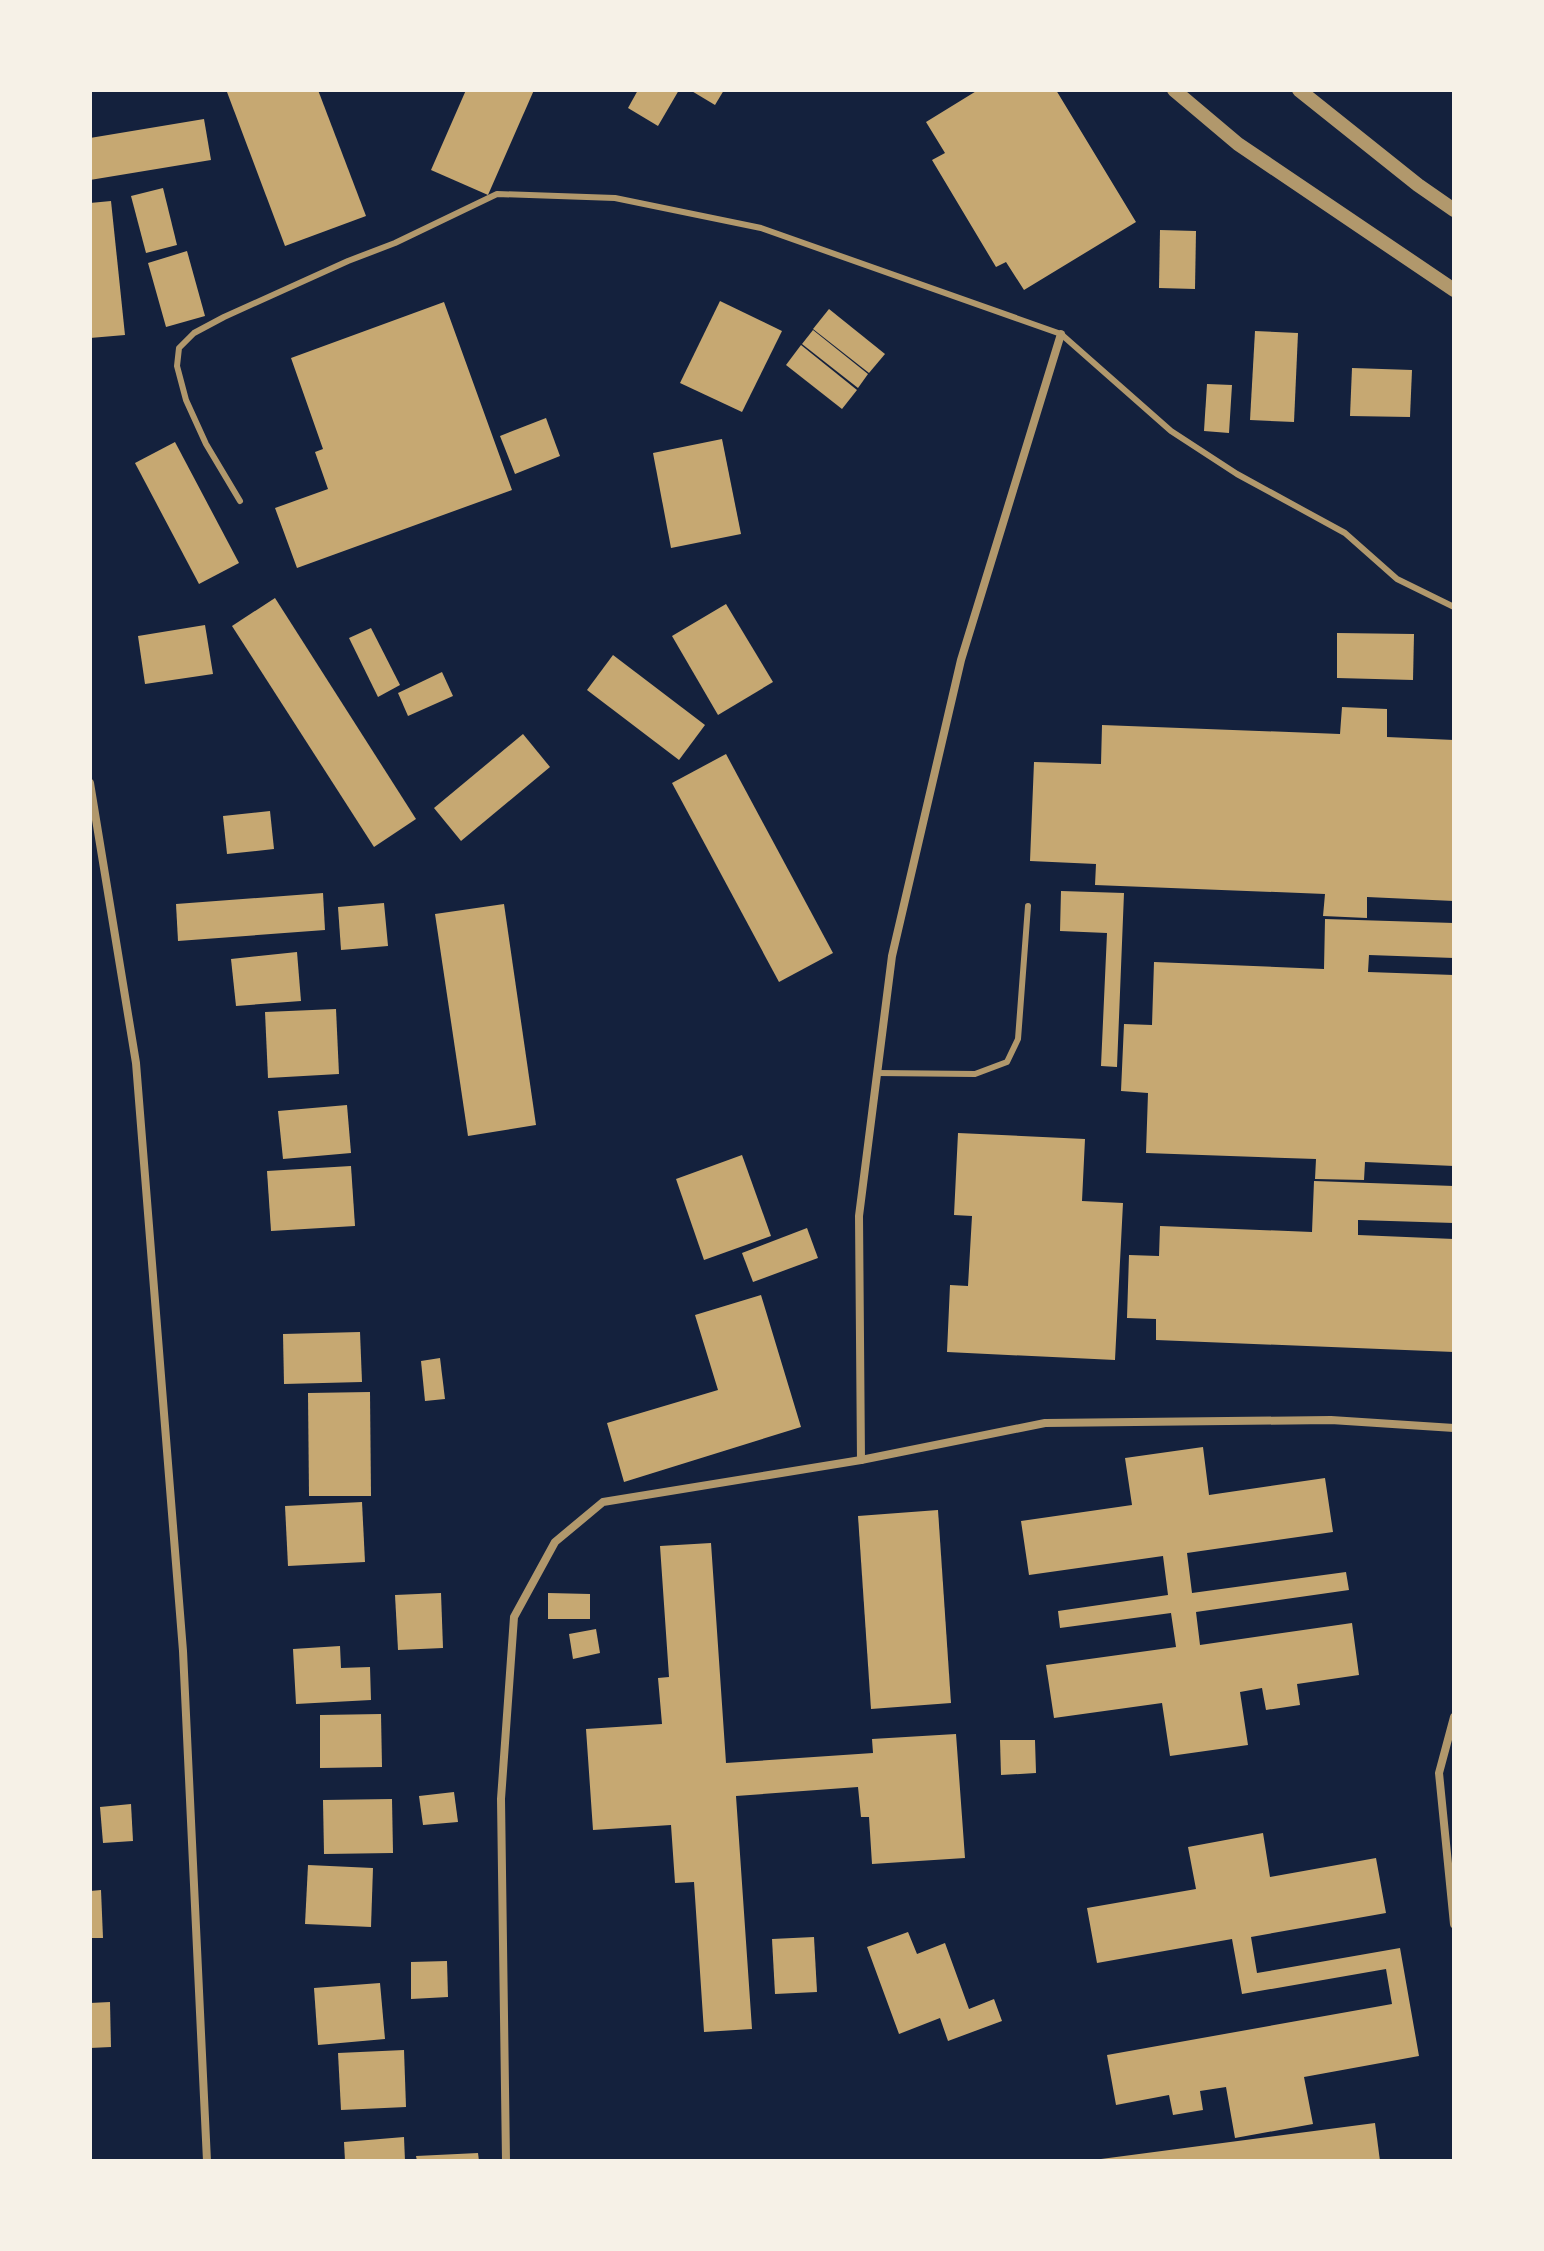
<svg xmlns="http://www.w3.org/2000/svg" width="1544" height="2251" font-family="'Varela Round',sans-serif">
<rect width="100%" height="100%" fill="#14213d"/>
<g fill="#c6a872">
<polygon points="233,90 318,90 366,216 285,246 227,92"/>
<polygon points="466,90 534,90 488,195 431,170"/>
<polygon points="638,90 679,90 658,126 628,108"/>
<polygon points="690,90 724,90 715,105"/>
<polygon points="978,90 1056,90 1136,222 1024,290 1006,262 996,267 932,160 945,153 926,122"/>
<polygon points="204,119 211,160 90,180 90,138"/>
<polygon points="163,188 177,245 146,253 131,196"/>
<polygon points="111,201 125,335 90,338 90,203"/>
<polygon points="1160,230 1196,231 1195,289 1159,288"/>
<polygon points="187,251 205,316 166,327 148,263"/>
<polygon points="720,301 782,331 742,412 680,383"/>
<polygon points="444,302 512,490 297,568 275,508 328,489 315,452 323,449 291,358"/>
<polygon points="829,309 885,354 869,373 813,329"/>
<polygon points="813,330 868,374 858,388 802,344"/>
<polygon points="1255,331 1298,333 1294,422 1250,420"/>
<polygon points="801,345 857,390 842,409 786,365"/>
<polygon points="1352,368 1412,370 1410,417 1350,416"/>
<polygon points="1207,384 1232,385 1229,433 1204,431"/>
<polygon points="546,418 560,456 515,474 500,436"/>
<polygon points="722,439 741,534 671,548 653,453"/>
<polygon points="175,442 239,563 199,584 135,463"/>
<polygon points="275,598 416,819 374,847 232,626"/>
<polygon points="726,604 773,682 718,715 672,636"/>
<polygon points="205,625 213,674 145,684 138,636"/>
<polygon points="371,628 400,685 378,697 349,638"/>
<polygon points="1337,633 1414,634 1413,680 1337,678"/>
<polygon points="613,655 705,725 679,760 587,690"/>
<polygon points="442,672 453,696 408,716 398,693"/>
<polygon points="1342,707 1387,709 1387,737 1454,740 1454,901 1367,897 1367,918 1323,916 1325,894 1095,885 1096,864 1030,861 1034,762 1101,764 1102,725 1340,734"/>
<polygon points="523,734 550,767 461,841 434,808"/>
<polygon points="726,754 833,953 779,982 672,783"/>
<polygon points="270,811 274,849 227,854 223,816"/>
<polygon points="1061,891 1124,893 1117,1067 1101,1066 1107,933 1060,931"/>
<polygon points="323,893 325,930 178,941 176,904"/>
<polygon points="384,903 388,946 341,950 338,907"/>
<polygon points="504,904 536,1125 468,1136 435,914"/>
<polygon points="1325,919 1454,923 1454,958 1369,955 1368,972 1454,975 1454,1166 1365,1162 1364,1180 1315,1179 1316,1159 1146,1153 1148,1093 1121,1091 1124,1024 1152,1025 1154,962 1324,969"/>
<polygon points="297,952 301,1001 236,1006 231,959"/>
<polygon points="336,1009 339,1074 268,1078 265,1012"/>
<polygon points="347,1105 351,1153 283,1159 278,1111"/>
<polygon points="958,1133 1085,1139 1082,1201 1123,1203 1115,1360 947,1352 950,1285 968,1286 972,1216 954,1215"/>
<polygon points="742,1155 771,1236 704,1260 676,1179"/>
<polygon points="351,1166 355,1226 271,1231 267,1171"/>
<polygon points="1314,1181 1454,1186 1454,1223 1358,1220 1358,1235 1454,1239 1454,1352 1156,1340 1156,1319 1127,1318 1129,1255 1159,1256 1160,1226 1312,1232"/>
<polygon points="807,1228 818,1258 753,1282 742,1253"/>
<polygon points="761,1295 801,1427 624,1482 607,1423 718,1390 695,1315"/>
<polygon points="360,1332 362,1382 284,1384 283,1334"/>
<polygon points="440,1358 445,1399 425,1401 421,1361"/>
<polygon points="370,1392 371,1496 309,1496 308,1393"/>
<polygon points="1203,1447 1209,1495 1325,1478 1333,1532 1187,1553 1192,1593 1346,1572 1349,1590 1196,1612 1200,1645 1352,1623 1359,1675 1297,1684 1300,1705 1266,1710 1262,1688 1240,1692 1248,1745 1170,1756 1162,1703 1054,1718 1046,1665 1176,1647 1171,1613 1060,1628 1058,1611 1168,1595 1163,1556 1029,1575 1021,1521 1132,1505 1125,1458"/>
<polygon points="362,1502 365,1562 288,1566 285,1506"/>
<polygon points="938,1510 951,1703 871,1709 858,1516"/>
<polygon points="711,1543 726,1763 873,1753 872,1739 956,1734 965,1858 872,1864 869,1817 861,1817 858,1787 736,1796 752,2029 704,2032 694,1882 675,1883 671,1825 593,1830 586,1729 662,1724 658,1678 669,1677 660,1546"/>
<polygon points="441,1593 443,1648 398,1650 395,1595"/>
<polygon points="548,1593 590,1594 590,1619 548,1619"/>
<polygon points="596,1629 600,1653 573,1659 569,1634"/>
<polygon points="340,1646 341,1668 370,1667 371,1700 296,1704 293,1649"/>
<polygon points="381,1714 382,1767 320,1768 320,1715"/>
<polygon points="1000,1740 1035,1740 1036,1773 1001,1775"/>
<polygon points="454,1792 458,1822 423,1825 419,1796"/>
<polygon points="392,1799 393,1853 324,1854 323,1800"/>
<polygon points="131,1804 133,1841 103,1843 100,1807"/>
<polygon points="1263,1833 1270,1877 1376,1858 1386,1913 1251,1937 1257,1973 1400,1948 1419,2056 1304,2077 1313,2124 1235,2138 1226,2087 1200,2091 1203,2110 1173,2115 1169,2095 1116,2105 1107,2055 1392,2004 1386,1969 1242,1994 1232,1939 1097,1963 1087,1908 1196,1889 1188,1847"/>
<polygon points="308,1865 373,1868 371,1927 305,1924"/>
<polygon points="101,1890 103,1938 90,1938 90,1891"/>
<polygon points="908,1932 917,1954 945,1943 969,2009 994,1999 1002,2021 948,2041 940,2018 899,2034 867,1947"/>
<polygon points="814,1937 817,1992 775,1994 772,1939"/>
<polygon points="447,1961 448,1997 411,1999 411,1962"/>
<polygon points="380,1983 385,2039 318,2045 314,1988"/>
<polygon points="110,2002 111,2047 90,2048 90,2003"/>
<polygon points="404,2050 406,2107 341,2110 338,2053"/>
<polygon points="1375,2123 1380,2161 1102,2161 1101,2159"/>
<polygon points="404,2137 405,2161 345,2161 344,2142"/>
<polygon points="478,2153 479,2161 417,2161 416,2156"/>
</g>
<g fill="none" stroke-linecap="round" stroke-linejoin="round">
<g stroke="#b1986c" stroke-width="6">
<polyline points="240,501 206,444 186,400 177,366 179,348 194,333 224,317 348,261 395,243 497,194 615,198 761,228 1061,334 1171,431 1237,474 1345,533 1397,579 1454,607"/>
<polyline points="877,1073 975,1074 1007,1062 1018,1039 1028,906"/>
</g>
<g stroke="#b1986c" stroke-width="8">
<polyline points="90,783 136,1063 183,1651 207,2161"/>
<polyline points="861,1460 859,1216 892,956 961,660 1061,334"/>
<polyline points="1454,1717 1439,1773 1454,1924"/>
<polyline points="506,2161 501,1799 514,1617 555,1542 603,1502 861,1460 1045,1423 1331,1420 1454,1428"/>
</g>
<g stroke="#b1986c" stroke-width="14">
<polyline points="1174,90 1238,144 1454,290"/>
<polyline points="1299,90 1418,185 1454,210"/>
</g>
</g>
<rect width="1544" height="2251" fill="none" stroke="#f6f1e7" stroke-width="184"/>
</svg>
